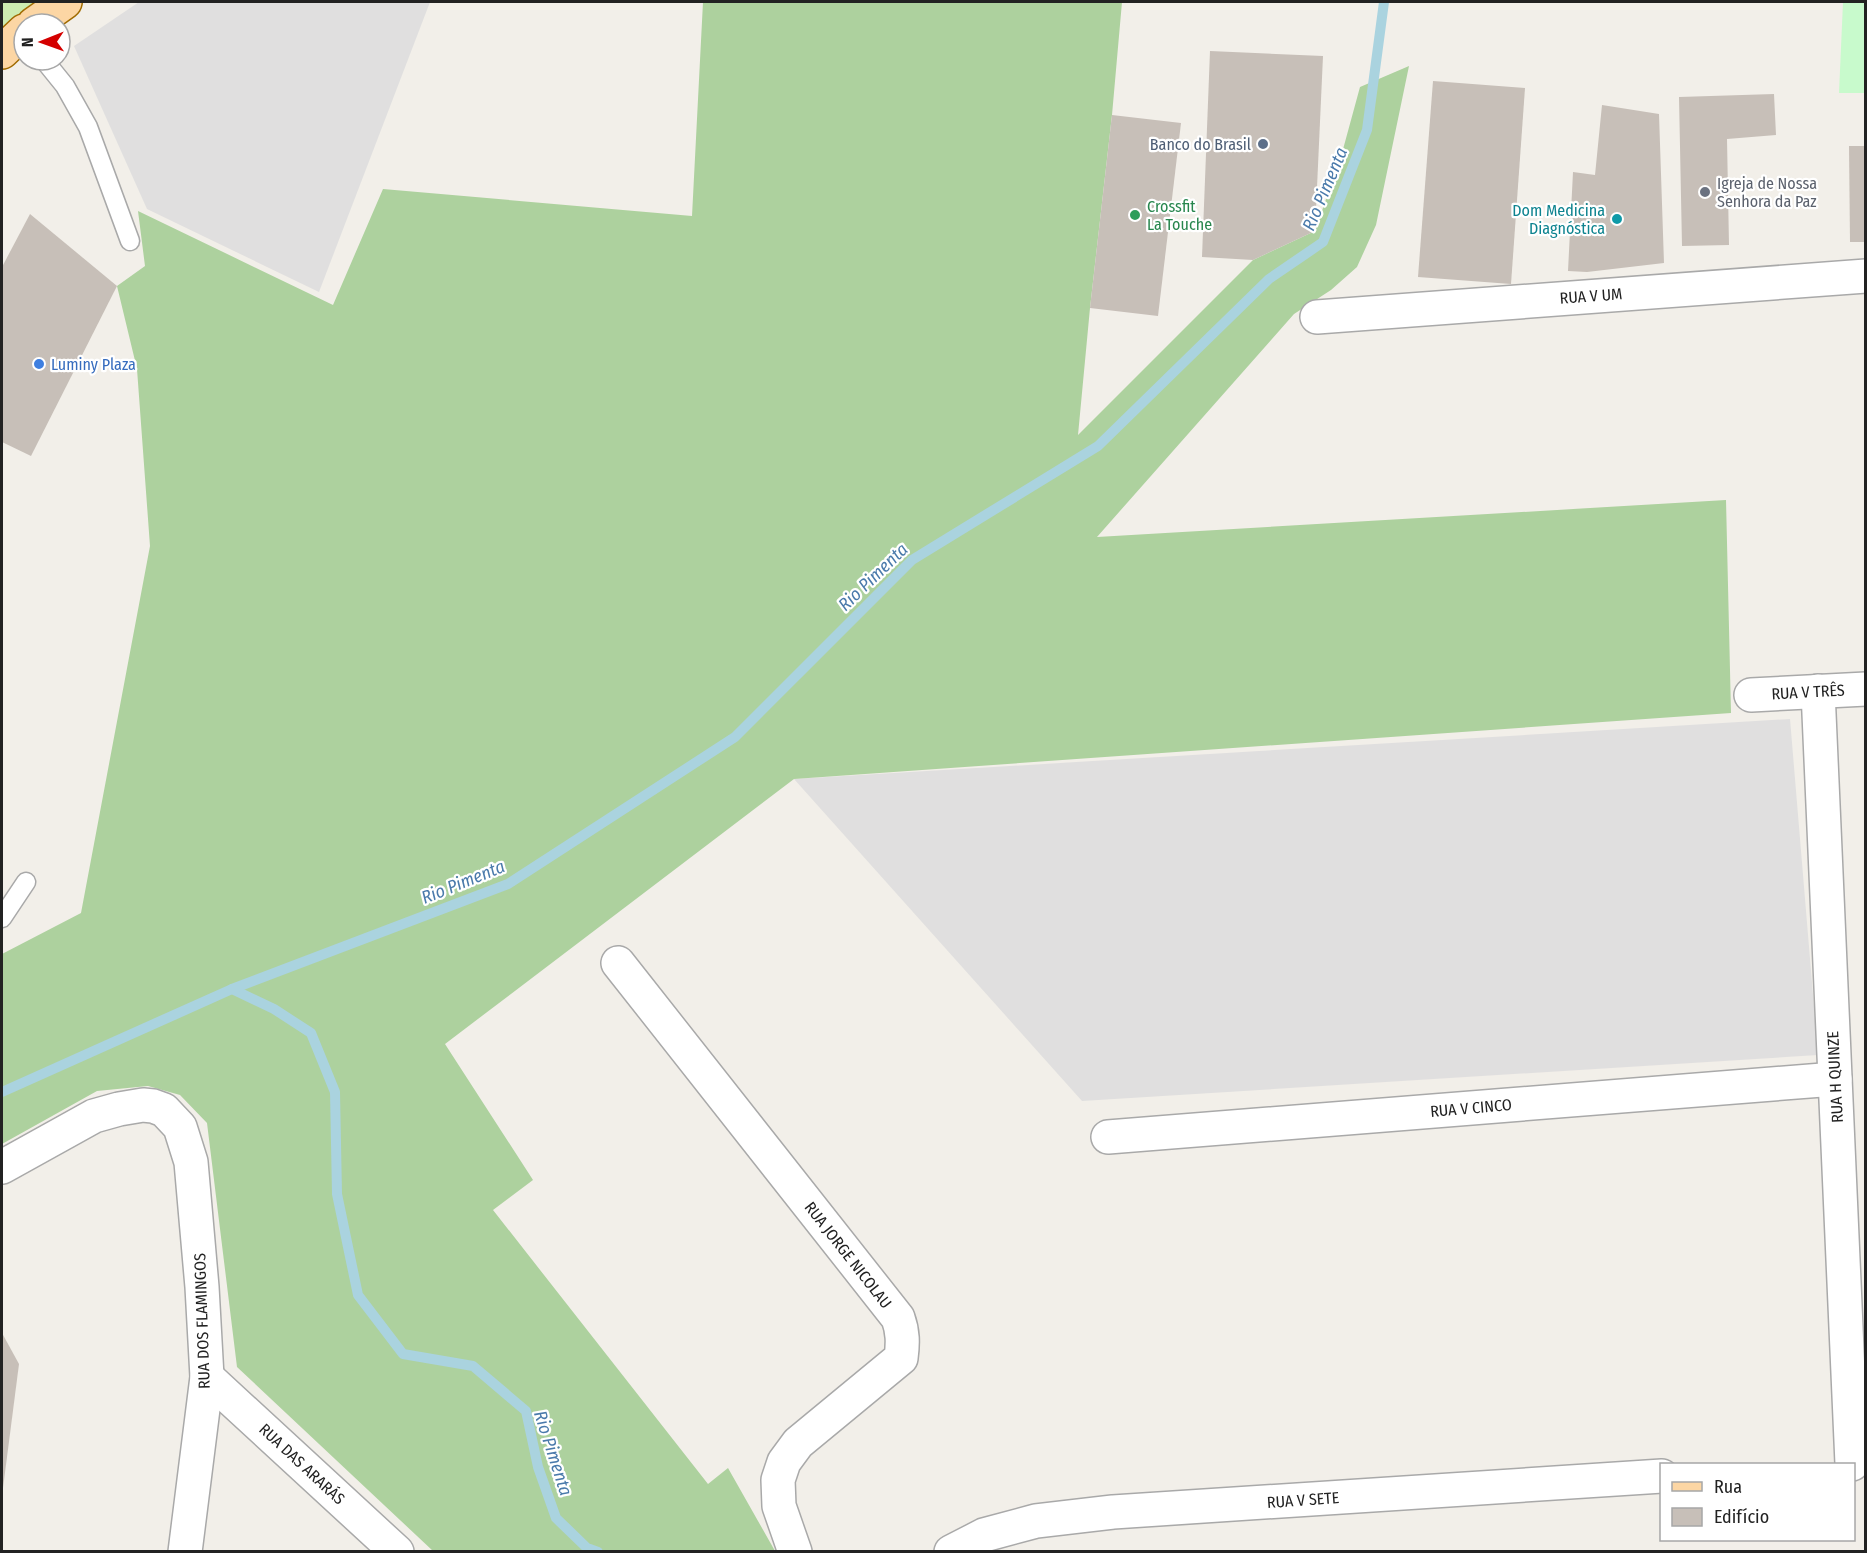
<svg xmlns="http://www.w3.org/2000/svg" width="1867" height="1553" font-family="'Fira Sans Condensed',sans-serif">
<rect width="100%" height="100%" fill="#f2efe9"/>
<g fill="#e0dfdf">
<polygon points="139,2 430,2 319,292 147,209 74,46"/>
<polygon points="1790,719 1818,1055 1082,1101 794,779"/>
</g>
<polygon fill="#cdebb0" points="2,2 34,2 2,30"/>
<polygon fill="#add19e" points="703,2 1122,2 1112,115 1090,308 1078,435 1253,260 1315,231 1342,153 1360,87 1409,66 1376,225 1357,267 1331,290 1294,314 1097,537 1726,500 1731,713 794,779 445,1044 533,1180 493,1210 708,1484 728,1468 775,1551 433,1551 237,1367 207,1123 180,1095 148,1086 97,1091 2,1144 2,954 81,913 150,546 137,369 117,286 145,266 138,211 333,305 383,189 692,216"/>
<polygon fill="#c8facc" points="1843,2 1865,2 1865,93 1839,93"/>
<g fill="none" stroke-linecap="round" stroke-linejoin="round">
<g stroke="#aad3df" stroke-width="10">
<polyline points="232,989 274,1009 311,1033 335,1092 337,1194 358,1295 403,1354 473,1366 526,1411 538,1467 556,1518 587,1548 598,1552"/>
<polyline points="2,1092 232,989 508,884 735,737 912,560 1098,446 1269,279 1323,242 1367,130 1384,2"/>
</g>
</g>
<g fill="#c7bfb8">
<polygon points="1210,51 1323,56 1315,231 1253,260 1202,257"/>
<polygon points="1433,81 1525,88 1511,284 1418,277"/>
<polygon points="1774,94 1776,135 1727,139 1729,245 1682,246 1679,97"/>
<polygon points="1602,105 1659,114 1664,263 1587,272 1568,271 1573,172 1595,175"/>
<polygon points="1112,115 1181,123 1158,316 1090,308"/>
<polygon points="1849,146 1866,146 1866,242 1850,242"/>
<polygon points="30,214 117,286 31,456 2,442 2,267"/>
<polygon points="2,1333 19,1364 3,1488 2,1488"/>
</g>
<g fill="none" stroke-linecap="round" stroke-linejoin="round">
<g stroke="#a9a9a9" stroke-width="21">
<g id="service">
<polyline points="44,60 65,86 88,127 130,241"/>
<polyline points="2,918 26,882"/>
</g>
</g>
<g stroke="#a9a9a9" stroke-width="36">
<g id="minor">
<polyline points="1317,317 1866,276"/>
<polyline points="1818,691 1852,1464"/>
<polyline points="1751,695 1866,689"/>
<path d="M618,963L898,1318C903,1332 903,1343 901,1358L798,1443L784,1462L778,1480L779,1506L795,1552"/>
<polyline points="1108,1137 1835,1079"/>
<polyline points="2,1167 94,1116 119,1109 143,1105 153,1106 164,1110 180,1127 191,1162 202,1287 207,1377 185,1552"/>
<polyline points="207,1377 397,1552"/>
<polyline points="951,1552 984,1535 1036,1521 1113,1512 1662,1476"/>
</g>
</g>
<g stroke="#a06b00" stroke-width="36">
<g id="primary">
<polyline points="34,24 65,2"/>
<polyline points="2,52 24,31"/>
</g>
</g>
<use href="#service" stroke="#fff" stroke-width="18"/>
<use href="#minor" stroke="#fff" stroke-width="33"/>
<use href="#primary" stroke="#fcd6a4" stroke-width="33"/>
</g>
<circle fill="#5c6f8a" stroke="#fff" stroke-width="2" cx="1263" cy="144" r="6"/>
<circle fill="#6b7280" stroke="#fff" stroke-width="2" cx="1705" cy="192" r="6"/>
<circle fill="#2e9e5b" stroke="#fff" stroke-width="2" cx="1135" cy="215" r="6"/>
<circle fill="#0f9aa8" stroke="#fff" stroke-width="2" cx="1617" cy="219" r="6"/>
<circle fill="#3f7fe0" stroke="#fff" stroke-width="2" cx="39" cy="364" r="6"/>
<g text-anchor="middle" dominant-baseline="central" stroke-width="4.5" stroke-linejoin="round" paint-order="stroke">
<g font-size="16" fill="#4e5e75" stroke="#fff" text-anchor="end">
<text x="1251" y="144">Banco do Brasil</text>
</g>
<g font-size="16" fill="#5b616d" stroke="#fff" text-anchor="start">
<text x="1717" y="183">Igreja de Nossa<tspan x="1717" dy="18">Senhora da Paz</tspan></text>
</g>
<g font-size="16" fill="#27864d" stroke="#fff" text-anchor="start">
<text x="1147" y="206">Crossfit<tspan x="1147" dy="18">La Touche</tspan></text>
</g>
<g font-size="16" fill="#0d838f" stroke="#fff" text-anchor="end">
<text x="1605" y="210">Dom Medicina<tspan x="1605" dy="18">Diagnóstica</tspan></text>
</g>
<g font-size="16" fill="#222" stroke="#fff">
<text transform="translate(1591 296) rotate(-4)">RUA V UM</text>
<text transform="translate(1808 692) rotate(-3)">RUA V TRÊS</text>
<text transform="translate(1835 1077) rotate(-93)">RUA H QUINZE</text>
<text transform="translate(1471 1108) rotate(-5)">RUA V CINCO</text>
<text transform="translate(848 1255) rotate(52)">RUA JORGE NICOLAU</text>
<text transform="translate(202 1321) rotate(-92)">RUA DOS FLAMINGOS</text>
<text transform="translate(302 1464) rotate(43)">RUA DAS ARARÁS</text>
<text transform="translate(1303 1500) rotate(-4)">RUA V SETE</text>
</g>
<g font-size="16" fill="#366cbe" stroke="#fff" text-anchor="start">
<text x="51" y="364">Luminy Plaza</text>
</g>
<g font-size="18" font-style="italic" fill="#4a7aab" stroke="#fff">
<text transform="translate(1325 189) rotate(-67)">Rio Pimenta</text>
<text transform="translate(873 577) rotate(-44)">Rio Pimenta</text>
<text transform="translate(463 882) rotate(-22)">Rio Pimenta</text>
<text transform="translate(553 1453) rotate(72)">Rio Pimenta</text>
</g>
</g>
<rect width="1867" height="1553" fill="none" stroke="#222222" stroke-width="6"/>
<rect x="1660" y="1463" width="195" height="78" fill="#ffffff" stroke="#a7a7a7" stroke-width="1.5"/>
<rect x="1672" y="1482" width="30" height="9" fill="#fcd6a4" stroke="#a7a7a7" stroke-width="1.5"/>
<text x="1714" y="1493" font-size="18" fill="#222222">Rua</text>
<rect x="1672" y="1508" width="30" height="18" fill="#c7bfb8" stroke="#a7a7a7" stroke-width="1.5"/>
<text x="1714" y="1523" font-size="18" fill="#222222">Edifício</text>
<g transform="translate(42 42) rotate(269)"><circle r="28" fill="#ffffff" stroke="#a7a7a7" stroke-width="1.5"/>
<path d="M0-4.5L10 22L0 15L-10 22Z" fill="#d40000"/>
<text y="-9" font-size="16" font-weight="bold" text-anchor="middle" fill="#222222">N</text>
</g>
</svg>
